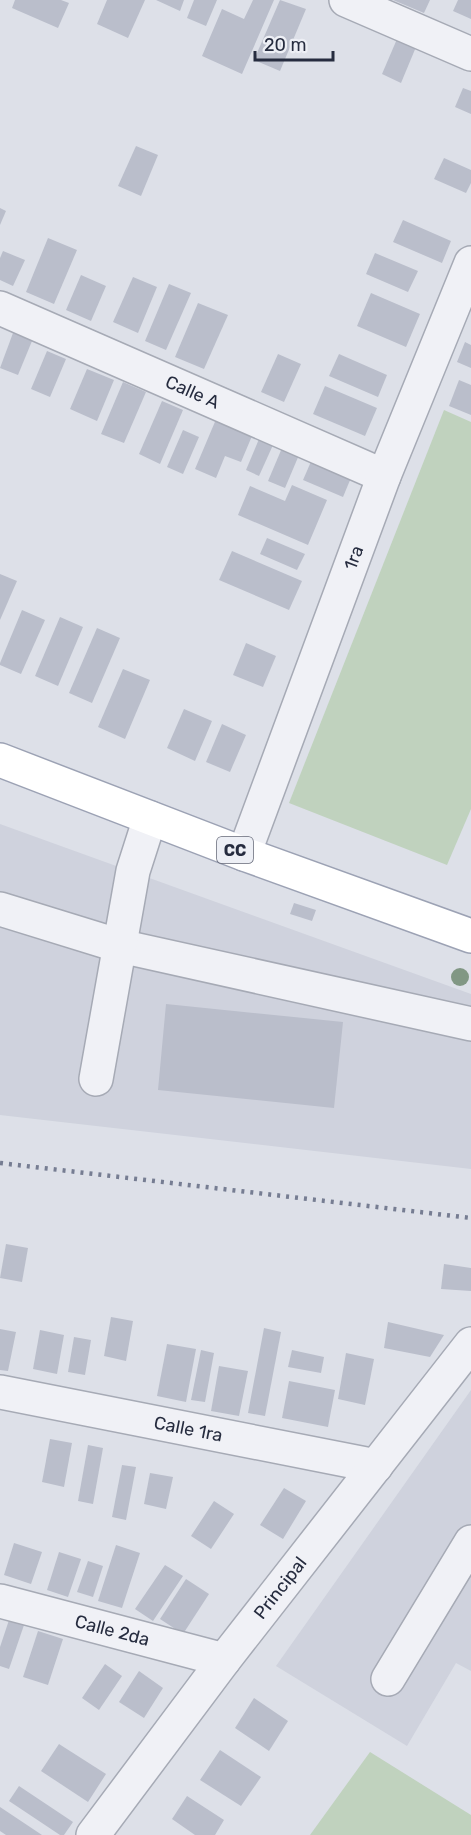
<svg xmlns="http://www.w3.org/2000/svg" width="471" height="1835" font-family="Rubik,sans-serif">
<rect width="100%" height="100%" fill="#dde0e8"/>
<g fill="#cfd2dd">
<polygon points="0,824 471,994 471,1169 0,1115"/>
<polygon points="471,1390 471,1671 456,1663 407,1746 276,1666"/>
</g>
<g fill="#c0d2be">
<polygon points="444,410 471,422 471,809 447,865 289,803"/>
<polygon points="370,1752 471,1815 471,1835 310,1835"/>
</g>
<g fill="#babecb">
<polygon points="15,0 61,0 69,3 58,28 12,8"/>
<polygon points="107,0 145,0 128,38 97,24"/>
<polygon points="156,0 184,0 180,11"/>
<polygon points="194,0 217,0 206,26 187,18"/>
<polygon points="253,0 274,0 242,74 202,56 222,9 244,19"/>
<polygon points="280,0 306,9 280,71 254,60"/>
<polygon points="393,0 430,0 424,13"/>
<polygon points="458,0 471,0 471,19 453,11"/>
<polygon points="397,39 416,47 401,83 382,74"/>
<polygon points="463,88 471,91 471,114 455,107"/>
<polygon points="136,146 158,155 141,196 118,186"/>
<polygon points="444,158 471,170 471,183 466,193 434,179"/>
<polygon points="0,208 6,211 0,225"/>
<polygon points="403,220 451,241 442,263 393,242"/>
<polygon points="48,238 77,250 54,304 26,292"/>
<polygon points="3,251 25,260 13,286 0,280 0,258"/>
<polygon points="375,253 418,271 408,292 366,274"/>
<polygon points="81,275 106,286 91,321 66,310"/>
<polygon points="133,277 157,287 138,333 113,322"/>
<polygon points="169,284 191,293 166,350 145,341"/>
<polygon points="371,293 420,314 406,347 357,326"/>
<polygon points="198,303 228,315 204,369 175,357"/>
<polygon points="13,333 32,341 18,375 0,368"/>
<polygon points="465,342 471,345 471,368 457,362"/>
<polygon points="47,351 66,359 50,397 31,389"/>
<polygon points="278,354 301,364 284,402 261,392"/>
<polygon points="339,354 387,375 378,397 329,376"/>
<polygon points="87,369 114,380 97,421 70,409"/>
<polygon points="459,380 471,385 471,415 449,406"/>
<polygon points="123,382 146,392 124,443 101,434"/>
<polygon points="325,386 377,408 365,436 313,414"/>
<polygon points="162,401 183,410 160,464 139,454"/>
<polygon points="217,417 252,436 241,462 225,456 216,478 195,469"/>
<polygon points="183,430 199,437 183,474 167,467"/>
<polygon points="259,439 273,445 259,476 246,470"/>
<polygon points="282,448 299,455 285,488 268,481"/>
<polygon points="313,457 353,473 343,497 303,480"/>
<polygon points="292,485 327,500 308,545 238,515 250,486 285,501"/>
<polygon points="267,538 305,554 297,570 260,554"/>
<polygon points="232,551 302,581 289,610 219,580"/>
<polygon points="0,574 17,581 0,620"/>
<polygon points="22,610 45,620 21,674 0,665 0,663"/>
<polygon points="60,617 83,627 58,686 35,676"/>
<polygon points="97,628 120,638 92,703 69,693"/>
<polygon points="246,643 276,656 263,687 233,675"/>
<polygon points="123,669 150,680 125,739 98,727"/>
<polygon points="184,709 212,721 195,761 167,748"/>
<polygon points="222,724 246,735 230,772 206,762"/>
<polygon points="294,903 316,910 312,921 290,914"/>
<polygon points="166,1004 343,1022 334,1108 158,1090"/>
<polygon points="6,1244 28,1248 22,1282 0,1278"/>
<polygon points="444,1264 471,1268 471,1291 441,1289"/>
<polygon points="111,1317 133,1321 126,1361 104,1356"/>
<polygon points="388,1322 444,1335 430,1357 384,1348"/>
<polygon points="264,1328 281,1332 265,1416 248,1413"/>
<polygon points="0,1329 16,1332 8,1371 0,1370"/>
<polygon points="40,1330 64,1335 57,1374 33,1369"/>
<polygon points="74,1337 91,1340 85,1375 68,1372"/>
<polygon points="167,1344 196,1349 186,1402 157,1396"/>
<polygon points="201,1350 214,1353 205,1402 191,1400"/>
<polygon points="292,1350 324,1357 321,1373 288,1367"/>
<polygon points="346,1353 374,1359 365,1405 338,1399"/>
<polygon points="219,1366 248,1371 239,1416 211,1411"/>
<polygon points="289,1381 335,1390 328,1427 282,1418"/>
<polygon points="50,1439 72,1443 64,1487 42,1482"/>
<polygon points="88,1445 103,1448 93,1504 78,1501"/>
<polygon points="122,1465 136,1467 126,1520 112,1517"/>
<polygon points="150,1473 173,1477 166,1509 144,1504"/>
<polygon points="284,1488 306,1501 283,1539 260,1525"/>
<polygon points="214,1501 234,1514 211,1549 191,1536"/>
<polygon points="14,1543 42,1552 31,1584 4,1575"/>
<polygon points="116,1545 140,1553 122,1608 98,1601"/>
<polygon points="59,1552 81,1559 68,1597 47,1590"/>
<polygon points="88,1561 103,1566 93,1597 77,1592"/>
<polygon points="165,1565 183,1576 153,1621 135,1609"/>
<polygon points="186,1579 209,1594 183,1634 160,1619"/>
<polygon points="9,1620 24,1625 9,1669 0,1666 0,1647"/>
<polygon points="38,1631 63,1639 48,1685 23,1677"/>
<polygon points="105,1664 122,1676 99,1710 82,1698"/>
<polygon points="139,1671 163,1688 144,1718 119,1702"/>
<polygon points="254,1698 288,1721 269,1751 235,1728"/>
<polygon points="59,1744 106,1774 88,1802 41,1771"/>
<polygon points="220,1750 261,1777 241,1806 200,1780"/>
<polygon points="19,1786 73,1822 64,1835 60,1835 9,1801"/>
<polygon points="187,1796 224,1820 215,1835 195,1835 172,1819"/>
<polygon points="0,1807 42,1835 6,1835 0,1831"/>
</g>
<g fill="none" stroke-linecap="round" stroke-linejoin="round">
<g stroke="#a6aab5" stroke-width="36">
<g id="minor">
<polyline points="346,0 471,54"/>
<path id="s1" d="M0,308L384,476"/>
<path id="s2" d="M244,854L384,476L471,263"/>
<polyline points="0,909 120,946 471,1024"/>
<polyline points="96,1079 133,871 150,818"/>
<path id="s3" d="M0,1392L376,1466"/>
<path id="s4" d="M0,1601L224,1660"/>
<polyline points="388,1679 471,1542"/>
<path id="s5" d="M93,1835L224,1660L471,1344"/>
</g>
</g>
<g stroke="#9ca2b4" stroke-width="36">
<polyline id="major" points="0,760 244,854 471,936"/>
</g>
<use href="#minor" stroke="#f0f1f6" stroke-width="33"/>
<use href="#major" stroke="#fff" stroke-width="33"/>
<polyline stroke="#767d92" stroke-width="4.5" stroke-dasharray="3 6" stroke-linecap="butt" points="0,1163 471,1218"/>
</g>
<circle fill="#819784" cx="460" cy="977" r="9"/>
<g text-anchor="middle" dominant-baseline="central" stroke-width="4.5" stroke-linejoin="round" paint-order="stroke">
<rect fill="#edeff5" stroke="#626676" stroke-width="1.5" x="217" y="837" width="36" height="26" rx="4.5"/>
<g font-size="16" font-weight="bold" fill="#262c3f">
<text x="235" y="850">CC</text>
</g>
<g font-size="18" fill="#262c3f" stroke="#edeff5">
<text stroke="none"><textPath href="#s1" startOffset="210">Calle A</textPath></text>
<text stroke="none"><textPath href="#s2" startOffset="316">1ra</textPath></text>
<text stroke="none"><textPath href="#s3" startOffset="192">Calle 1ra</textPath></text>
<text stroke="none"><textPath href="#s5" startOffset="310">Principal</textPath></text>
<text stroke="none"><textPath href="#s4" startOffset="116">Calle 2da</textPath></text>
</g>
</g>
<path d="M255 51v9h78v-9" fill="none" stroke="#262c3f" stroke-width="3"/>
<text x="264" y="51" font-size="18" fill="#262c3f" stroke="#edeff5" stroke-width="4.5" paint-order="stroke">20 m</text>
</svg>
